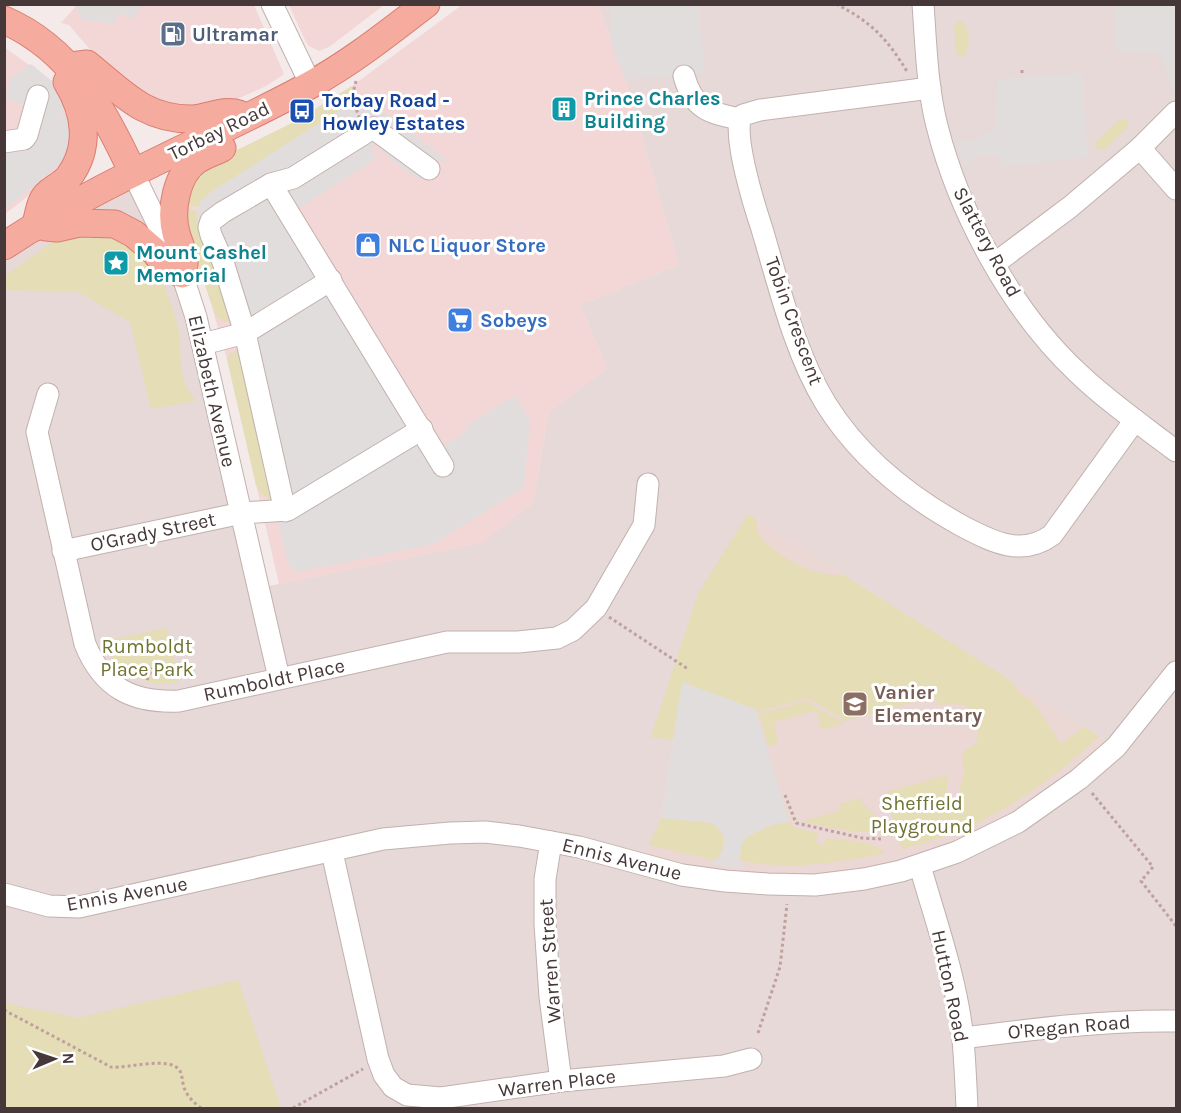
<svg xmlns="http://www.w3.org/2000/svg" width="1181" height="1113" font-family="Karla,sans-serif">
<rect width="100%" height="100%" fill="#f3eae9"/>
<path fill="#e6d9d7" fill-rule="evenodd" d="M598,5H1176V1108H5V246L133,173L182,274L259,588L481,543L533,503L549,412L607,368L580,305L679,265L625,79ZM748,514L1084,727L1116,747L642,863L661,818L673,740Z"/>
<g fill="#f3d6d6">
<polygon points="77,5 254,5 284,74 266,86 235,100 194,110 140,96 92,52 69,25 61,23"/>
<polygon points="289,5 384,5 329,47 319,51 309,46 305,40"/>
<polygon points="462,5 598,5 625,79 679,265 580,305 607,368 549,412 533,503 482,543 279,584 227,359 205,283 188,238 186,197 296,121 352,86"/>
<polygon points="4,47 53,82 73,116 67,161 50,179 5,214"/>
</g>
<polygon fill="#ebd7d4" points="748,514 1116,747 987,838 815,885 641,863 661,818 673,740 651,737 698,594"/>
<g fill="#e4ddb5">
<path d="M963,21C970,31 971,47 964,57L959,56L956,51L954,26L957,22Z"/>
<polygon points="352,86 350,91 351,103 211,192 201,201 199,207 184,204 200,173 231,153 296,121"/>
<polygon points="1119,120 1127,120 1129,126 1104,150 1098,150 1095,143"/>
<polygon points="183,208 197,211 198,231 213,263 232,322 224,322 216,316 188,238"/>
<path d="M103,232C120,239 135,245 148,257C161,271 179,321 180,340C181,368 178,377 196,401L151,409L130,322L78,292L5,290V276L51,243L74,235Z"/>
<polygon points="238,349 272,501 266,503 268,498 260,493 256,485 227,359 229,355"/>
<path d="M748,514L755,518C757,525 758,535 763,540C778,557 820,580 842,574L1009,679L1021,694L1033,702L1061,744L1084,727L1099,736C1044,789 977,832 902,849L885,792L948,775L946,799L954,813L964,772L962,755L964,751L976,744C980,733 977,710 963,705C957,703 946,705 939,705L935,698L932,697L846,721L808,698L759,711L682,683L673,740L651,737L698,594Z"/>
<path d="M167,628L179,682C146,689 116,674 103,641Z"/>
<polygon points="808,700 815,707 845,723 821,730 816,711 774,722 778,743 768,746 759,714"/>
<polygon points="861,798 862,803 874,814 879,831 857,832 801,822 840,810 839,804"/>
<polygon points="661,818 713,823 720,830 724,837 722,852 715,860 649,845"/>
<path d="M789,822L793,827L819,834L815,840L818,844L824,845L827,838C845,841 871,840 885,853C840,863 784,871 739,860C740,855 740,849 741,845C746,831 776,824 789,822Z"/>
<polygon points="238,980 281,1108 5,1108 5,1003 78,1018"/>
</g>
<g fill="#e2dddd">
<polygon points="81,5 81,4 143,5 131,20 121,13 116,18 117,24 80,20 81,16 75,11"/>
<polygon points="609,5 698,5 705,74 625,79 613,49"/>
<polygon points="1115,5 1176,5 1176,101 1174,103 1174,93 1160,53 1116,51"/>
<polygon points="31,64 53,82 65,97 70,109 60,116 62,118 73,116 67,158 7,208 4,203 4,154 10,150 25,146 27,105 6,99 10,78"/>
<polygon points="1082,73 1088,157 1001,167 1000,155 979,155 973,158 965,169 956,141 971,142 994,131 997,126 998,79"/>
<polygon points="362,96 446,159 444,163 437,159 420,181 389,158 378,146 374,145 371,148 376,159 298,209 443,446 467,431 465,427 515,395 530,420 524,488 433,544 299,572 291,569 287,560 238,347 229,328 232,322 213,263 198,231 198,209 201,201 211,192"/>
<polygon points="682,682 755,709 789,822 773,824 747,837 742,843 739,860 744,869 710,864 718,859 722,853 724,837 720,830 713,823 661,818"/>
</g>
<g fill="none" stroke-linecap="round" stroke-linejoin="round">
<g stroke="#c1b1af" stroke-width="23">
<g id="minor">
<polyline points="272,4 311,85"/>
<path d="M923,4C926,45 927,87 937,126C959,213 1011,310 1077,372C1107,401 1143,426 1176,451"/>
<path d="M684,76C693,109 709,113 740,119"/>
<path d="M930,88L760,110L743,115L740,119C735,143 754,205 762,229C779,286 795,354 826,404C859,457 909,497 964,527C993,542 1022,557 1052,535L1135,420"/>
<polyline points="4,142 24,139 27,135 38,96"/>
<polyline points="1140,148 1176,189"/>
<polyline points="133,173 182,274 196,317 279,678"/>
<polyline points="271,184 443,466"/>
<polyline points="994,264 1070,207 1140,148 1176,112"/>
<polyline points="203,344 245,333 331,280"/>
<path d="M48,394L37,432L85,644C103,688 132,703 179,701L447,642H518L557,638L573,630L596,608L644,525L648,484"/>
<polyline points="285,511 245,333 223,262 211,235 209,227 211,221 223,212 271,184 293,178 373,128 429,169"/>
<polyline points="63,551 242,513 288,510 422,429"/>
<polyline points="551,842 545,879 545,924 550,997 561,1081"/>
<polyline points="332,852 378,1059 384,1075 393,1087 407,1095 441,1098 561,1081 724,1066 751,1059"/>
<path d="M920,866C936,922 957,980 963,1040C965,1062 966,1086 967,1108"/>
<polyline points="4,894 49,906 79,907 383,839 450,833 485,832 519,836 579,847 682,875 725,881 768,884 815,885 864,879 901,871 957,852 1018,822 1079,779 1116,747 1176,672"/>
<path d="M963,1038C1034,1029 1105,1020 1176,1021"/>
</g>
</g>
<g stroke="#da7d70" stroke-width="29">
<g id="major">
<path d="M4,20C71,49 104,110 133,173"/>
<path d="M71,66L87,64C122,92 144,120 193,119C208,118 224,109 239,114"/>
<path d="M35,227C38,219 39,207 43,200C47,191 61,186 68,178C91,148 86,113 67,82"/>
<path d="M46,227L57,228L79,223L115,224L134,234L155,252L166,266L182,274C188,258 180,248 176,233C170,211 176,174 197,160C205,155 214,152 222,148"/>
<path d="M4,246C100,182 209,140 310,85C352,62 388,33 426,4"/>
</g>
</g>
<g stroke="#bea19f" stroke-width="3" stroke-dasharray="3 3" stroke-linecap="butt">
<path d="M836,4C872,22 888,40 908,73"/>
<polyline points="1022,73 1022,67"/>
<polyline points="356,81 352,97 359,117"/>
<polyline points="116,263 123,252"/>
<polyline points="609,617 688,669"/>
<polyline points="147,680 152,668"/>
<polyline points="1092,793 1153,867 1141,881 1176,926"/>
<polyline points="785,795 796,823 862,838 881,839"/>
<path d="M4,1010L111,1067C127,1069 171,1055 180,1071C183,1077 182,1084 185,1090C188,1097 195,1104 201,1108"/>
<polyline points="758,1033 780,967 787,904"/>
<polyline points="293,1108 363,1069"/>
</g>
<use href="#minor" stroke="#fff" stroke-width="21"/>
<use href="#major" stroke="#f6ab9f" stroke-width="27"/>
</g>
<defs>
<g id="fuel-square" transform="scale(1.35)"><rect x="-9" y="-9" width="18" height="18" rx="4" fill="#5c6f8a" stroke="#fff"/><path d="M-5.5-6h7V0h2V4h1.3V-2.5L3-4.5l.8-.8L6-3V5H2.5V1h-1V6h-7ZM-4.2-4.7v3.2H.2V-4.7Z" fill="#fff"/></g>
<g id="building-square" transform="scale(1.35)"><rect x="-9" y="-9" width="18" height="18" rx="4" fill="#0f9aa8" stroke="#fff"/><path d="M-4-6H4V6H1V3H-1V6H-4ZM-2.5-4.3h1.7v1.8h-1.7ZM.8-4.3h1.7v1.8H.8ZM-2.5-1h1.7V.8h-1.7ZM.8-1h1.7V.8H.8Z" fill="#fff"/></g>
<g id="bus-square" transform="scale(1.35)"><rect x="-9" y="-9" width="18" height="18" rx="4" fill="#1a4fb4" stroke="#fff"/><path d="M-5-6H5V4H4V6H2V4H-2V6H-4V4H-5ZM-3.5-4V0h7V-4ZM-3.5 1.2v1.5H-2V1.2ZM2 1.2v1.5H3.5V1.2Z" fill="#fff"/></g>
<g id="shop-square" transform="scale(1.35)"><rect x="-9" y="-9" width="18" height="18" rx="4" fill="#3f7fe0" stroke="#fff"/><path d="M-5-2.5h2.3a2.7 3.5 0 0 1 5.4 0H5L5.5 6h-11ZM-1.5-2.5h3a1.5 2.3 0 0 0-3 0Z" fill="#fff"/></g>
<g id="sight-square" transform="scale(1.35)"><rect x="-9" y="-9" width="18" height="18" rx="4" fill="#0f9aa8" stroke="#fff"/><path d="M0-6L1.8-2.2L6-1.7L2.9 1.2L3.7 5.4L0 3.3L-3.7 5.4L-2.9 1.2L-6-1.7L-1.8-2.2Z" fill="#fff"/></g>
<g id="supermarket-square" transform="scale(1.35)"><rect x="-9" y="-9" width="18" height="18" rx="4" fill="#3f7fe0" stroke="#fff"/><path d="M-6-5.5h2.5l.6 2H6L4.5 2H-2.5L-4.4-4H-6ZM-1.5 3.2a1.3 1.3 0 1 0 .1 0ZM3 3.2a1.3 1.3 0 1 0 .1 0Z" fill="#fff"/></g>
<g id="school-square" transform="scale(1.35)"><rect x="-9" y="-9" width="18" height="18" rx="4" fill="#8d6e63" stroke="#fff"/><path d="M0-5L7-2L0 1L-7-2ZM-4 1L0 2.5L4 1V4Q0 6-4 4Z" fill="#fff"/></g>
</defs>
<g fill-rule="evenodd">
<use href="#fuel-square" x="173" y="34"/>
<use href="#building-square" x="564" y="109"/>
<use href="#bus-square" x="302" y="111"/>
<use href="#shop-square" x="368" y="245"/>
<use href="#sight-square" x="116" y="263"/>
<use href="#supermarket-square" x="460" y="320"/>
<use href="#school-square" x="855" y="704"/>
</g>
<g text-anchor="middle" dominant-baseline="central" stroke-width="6" stroke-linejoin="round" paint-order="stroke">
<g font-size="20" font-weight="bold" fill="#4e5e75" stroke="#fff" text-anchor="start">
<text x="192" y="34">Ultramar</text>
</g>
<g font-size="20" font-weight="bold" fill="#0d838f" stroke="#fff" text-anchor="start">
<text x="584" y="98">Prince Charles<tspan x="584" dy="23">Building</tspan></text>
<text x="136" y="252">Mount Cashel<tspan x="136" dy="23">Memorial</tspan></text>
</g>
<g font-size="20" font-weight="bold" fill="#164399" stroke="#fff" text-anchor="start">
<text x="322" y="100">Torbay Road -<tspan x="322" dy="23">Howley Estates</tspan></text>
</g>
<g font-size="20" fill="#463838" stroke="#fff">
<text transform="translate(219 131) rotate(-26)">Torbay Road</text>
<text transform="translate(987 242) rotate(62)">Slattery Road</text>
<text transform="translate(794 321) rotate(70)">Tobin Crescent</text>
<text transform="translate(212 391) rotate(77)">Elizabeth Avenue</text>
<text transform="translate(153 532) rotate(-12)">O'Grady Street</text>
<text transform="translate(274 680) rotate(-12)">Rumboldt Place</text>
<text transform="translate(622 859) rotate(14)">Ennis Avenue</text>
<text transform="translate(127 894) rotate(-10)">Ennis Avenue</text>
<text transform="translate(550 961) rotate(-94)">Warren Street</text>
<text transform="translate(950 986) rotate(78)">Hutton Road</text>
<text transform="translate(1069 1027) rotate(-5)">O'Regan Road</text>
<text transform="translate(557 1083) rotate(-7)">Warren Place</text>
</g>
<g font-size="20" font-weight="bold" fill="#366cbe" stroke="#fff" text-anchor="start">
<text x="388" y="245">NLC Liquor Store</text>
<text x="480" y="320">Sobeys</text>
</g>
<g font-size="20" fill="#707330" stroke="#fff">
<text x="147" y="646">Rumboldt<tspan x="147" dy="23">Place Park</tspan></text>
<text x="922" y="803">Sheffield<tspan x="922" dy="23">Playground</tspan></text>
</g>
<g font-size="20" font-weight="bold" fill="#785e54" stroke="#fff" text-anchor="start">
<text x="874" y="692">Vanier<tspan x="874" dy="23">Elementary</tspan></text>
</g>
</g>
<rect width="1181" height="1113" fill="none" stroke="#463838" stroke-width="12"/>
<g transform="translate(54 1059) rotate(88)" stroke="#ffffff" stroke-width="4.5" paint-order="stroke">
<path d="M0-4.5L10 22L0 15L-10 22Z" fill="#463838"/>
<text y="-9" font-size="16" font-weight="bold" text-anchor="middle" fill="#463838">N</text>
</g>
</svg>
